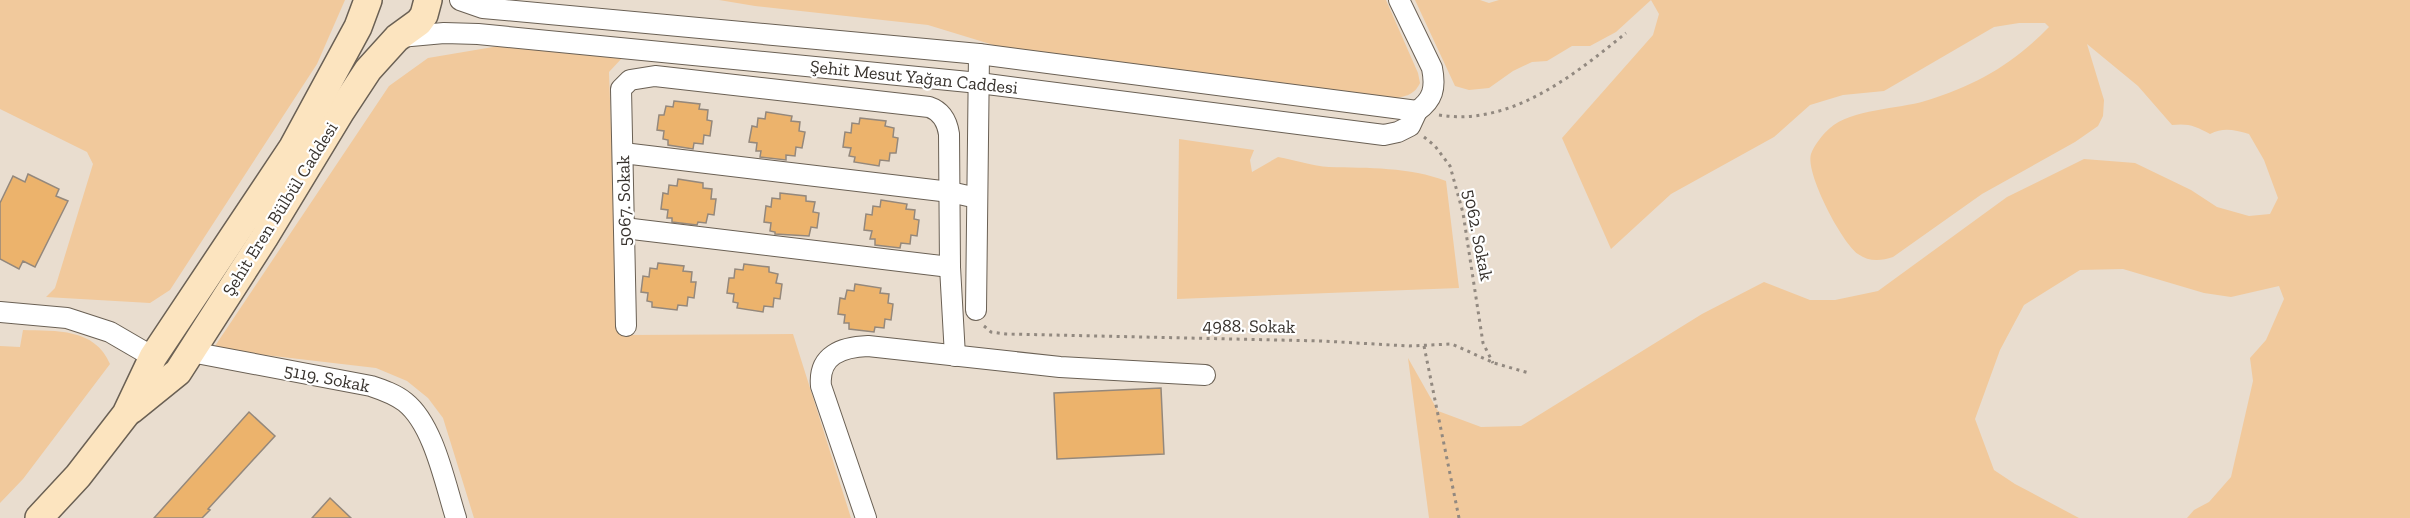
<svg xmlns="http://www.w3.org/2000/svg" width="2410" height="518" font-family="'Zilla Slab',serif">
<rect width="100%" height="100%" fill="#e9ddcf"/>
<g fill="#f1c99c">
<polygon points="0,0 345,0 317,64 170,290 150,303 46,297 55,288 93,164 87,152 0,109"/>
<path d="M719,0H1386L1418,73L1420,83C1414,96 1403,97 1390,99L1000,47L928,25L755,6Z"/>
<polygon points="1415,0 1480,0 1489,3 1499,0 1651,0 1616,32 1590,46 1572,46 1547,61 1532,62 1513,71 1489,88 1469,90 1455,86"/>
<path d="M1651,0H2410V518H2187L2194,510L2209,502L2231,477L2253,381L2250,358L2266,340L2284,299L2279,286L2231,297L2204,293L2123,269L2080,270L2024,305L2000,350L1975,419L1994,470L2015,484L2079,518H1429L1408,358L1438,411L1481,427L1521,426L1702,314L1764,282L1810,300H1835L1878,291L2007,197L2084,159L2135,163L2191,190L2217,207L2249,216L2270,214L2278,198L2264,160L2249,134C2234,130 2224,127 2210,134C2196,126 2188,123 2172,125L2138,86L2087,44L2104,100L2103,116L2098,126L2075,142L1982,194L1893,257C1881,261 1869,262 1858,254C1842,243 1805,173 1811,154C1814,145 1823,134 1830,128C1851,109 1899,109 1925,101C1976,85 2012,65 2049,27L2045,23H2019L1994,27L1884,91L1843,95L1810,105L1774,137L1671,194L1611,249L1562,138L1653,35L1659,14Z"/>
<polygon points="499,46 623,57 609,72 618,325 627,335 793,334 851,518 474,518 443,418 428,398 407,381 376,368 213,349 389,86 428,58"/>
<path d="M1179,139L1254,150L1250,160L1252,172L1278,157C1295,160 1313,166 1329,167C1368,168 1410,167 1446,181L1459,288L1177,299Z"/>
<path d="M23,330C56,331 95,328 110,364L23,479L0,503V346L20,347Z"/>
</g>
<g fill="#ecb36c" stroke="#94887c" stroke-width="1.5">
<polygon points="674,101 700,104 699,109 708,110 707,120 712,121 710,136 704,135 703,144 694,143 693,149 668,145 668,140 663,139 664,131 657,130 659,115 664,115 666,106 673,107"/>
<polygon points="766,112 792,116 791,121 800,122 799,131 805,132 802,148 796,147 795,156 786,155 786,160 760,157 761,151 756,151 757,143 749,142 752,126 757,127 758,118 765,119"/>
<polygon points="860,118 886,121 885,126 894,128 893,137 898,138 896,153 890,153 889,161 880,160 879,166 854,162 855,157 849,156 851,148 843,147 845,132 851,133 852,123 859,124"/>
<polygon points="28,174 59,189 56,196 68,201 35,267 23,261 19,269 0,259 0,203 13,176 25,182"/>
<polygon points="678,179 703,183 703,188 712,189 711,199 716,199 714,215 708,214 706,223 698,222 697,225 672,222 672,218 667,218 668,210 661,209 663,193 668,194 669,185 677,186"/>
<polygon points="780,193 806,196 806,201 815,202 813,212 819,213 817,228 811,227 809,236 775,234 775,232 770,231 771,223 764,222 766,206 771,207 772,198 780,199"/>
<polygon points="881,200 907,204 906,209 915,210 914,219 919,220 917,236 911,235 910,244 901,243 900,248 875,245 875,239 870,239 872,231 864,230 866,214 872,215 873,206 880,207"/>
<polygon points="658,263 684,266 683,271 692,272 691,282 696,282 694,298 688,297 687,306 678,305 677,310 652,307 652,302 647,301 648,293 641,292 643,276 649,277 650,268 657,269"/>
<polygon points="744,264 769,267 769,272 778,274 776,283 782,284 780,299 774,298 773,307 764,306 763,312 737,308 738,303 733,302 734,294 727,293 729,278 734,278 735,269 743,270"/>
<polygon points="855,284 881,288 880,293 889,294 888,303 893,304 891,320 885,319 884,328 875,327 874,332 849,329 849,323 844,323 845,315 838,314 840,298 845,299 847,290 854,291"/>
<polygon points="1161,388 1164,454 1057,459 1054,393"/>
<polygon points="249,412 275,436 208,509 210,510 202,518 154,518"/>
<polygon points="330,498 351,518 312,518"/>
</g>
<g fill="none" stroke-linecap="round" stroke-linejoin="round">
<g stroke="#6a6054" stroke-width="22">
<g id="street">
<polyline points="460,0 483,8 979,54 1417,111"/>
<path d="M1399,0L1432,68C1436,88 1433,100 1417,111"/>
<polyline points="400,37 444,33 478,34 979,83 1384,135 1398,132 1410,126 1417,111"/>
<polyline points="623,153 950,192 977,198"/>
<polyline points="624,228 950,267"/>
<polyline points="976,310 979,54"/>
<polyline points="0,312 67,318 110,332 153,357"/>
<path d="M626,326L621,89L630,80L655,76L929,107C941,111 947,121 949,134L950,267L955,356"/>
<path d="M191,352L371,386C383,390 395,394 405,402C434,425 445,484 456,518"/>
<path d="M866,518L821,386C818,355 842,347 868,346L1060,367L1205,375"/>
</g>
</g>
<g stroke="#6a6054" stroke-width="30">
<g id="secondary">
<polyline points="131,410 178,372 264,238 341,111 368,70 397,38 419,22 424,15 428,0"/>
<polyline points="39,518 78,476 126,414 153,357 293,147 358,27 368,0"/>
</g>
</g>
<g stroke="#928980" stroke-width="3" stroke-dasharray="3 4.5" stroke-linecap="butt">
<path d="M1439,115C1510,127 1574,75 1626,33"/>
<polyline points="1424,137 1435,146 1450,166 1463,213 1483,343 1493,363"/>
<polyline points="984,326 991,332 1006,334 1322,341 1409,346 1452,344 1494,363 1529,373"/>
<polyline points="1424,346 1459,518"/>
</g>
<use href="#street" stroke="#fff" stroke-width="20"/>
<use href="#secondary" stroke="#fce4bf" stroke-width="27"/>
</g>
<g text-anchor="middle" dominant-baseline="central" stroke-width="4.5" stroke-linejoin="round" paint-order="stroke">
<g font-size="18" fill="#37322d" stroke="#fff">
<text transform="translate(914 77) rotate(6)">Şehit Mesut Yağan Caddesi</text>
<text transform="translate(624 201) rotate(-91)">5067. Sokak</text>
<text transform="translate(280 209) rotate(-58)">Şehit Eren Bülbül Caddesi</text>
<text transform="translate(1478 235) rotate(79)">5062. Sokak</text>
<text transform="translate(1249 326) rotate(1)">4988. Sokak</text>
<text transform="translate(327 378) rotate(11)">5119. Sokak</text>
</g>
</g>
</svg>
